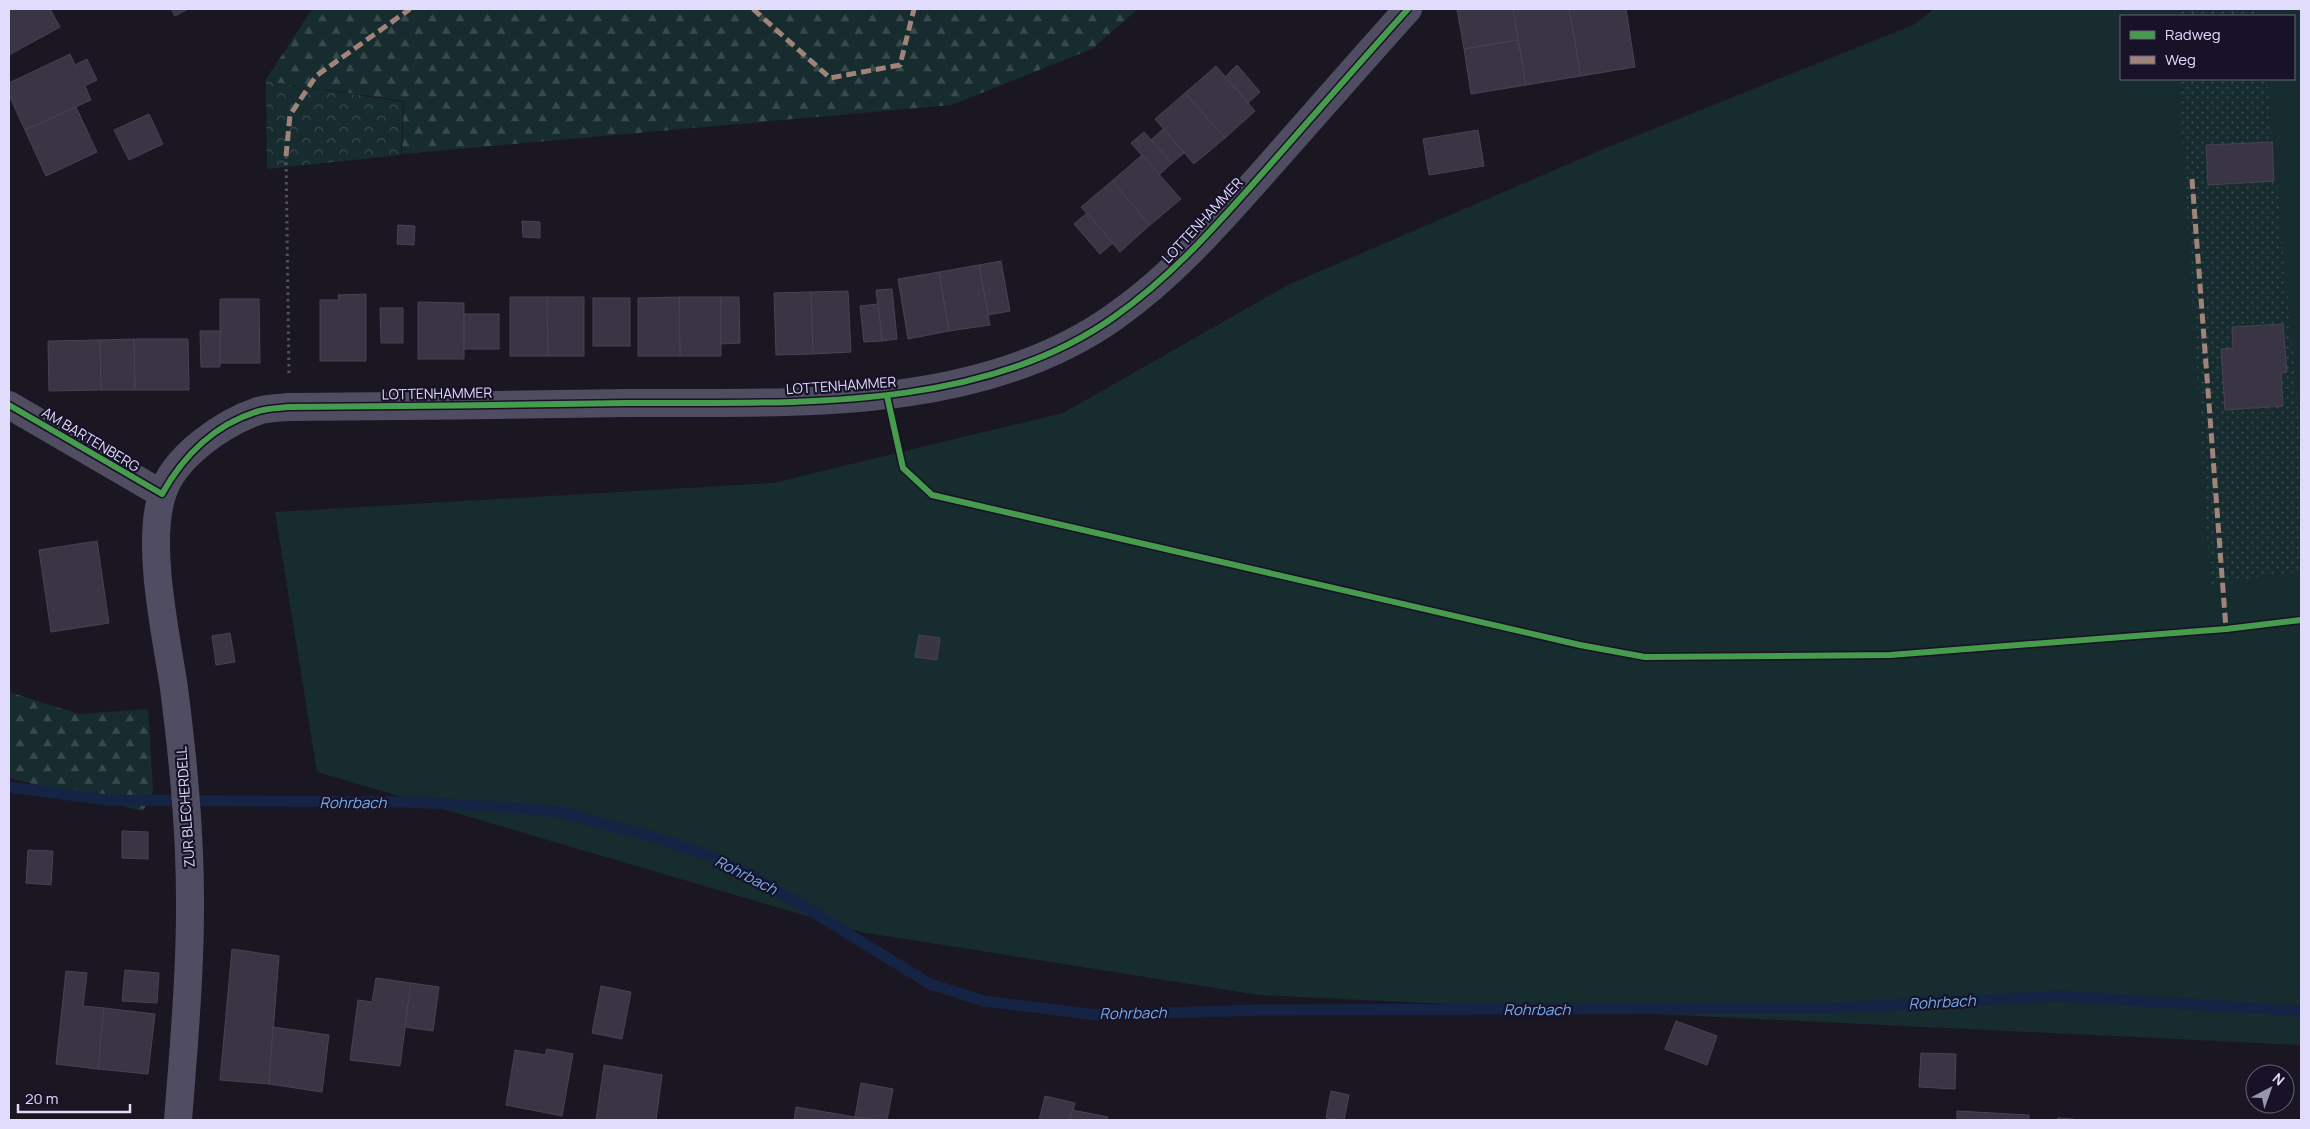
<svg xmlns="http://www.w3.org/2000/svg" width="2310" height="1129" font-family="Manrope,sans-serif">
<defs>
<pattern id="forest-firs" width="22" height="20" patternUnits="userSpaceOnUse" patternTransform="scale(1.25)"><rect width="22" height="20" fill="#172c2e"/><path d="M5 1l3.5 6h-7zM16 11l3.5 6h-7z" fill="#384a4d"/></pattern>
<pattern id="park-crowns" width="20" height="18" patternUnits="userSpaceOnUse" patternTransform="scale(1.25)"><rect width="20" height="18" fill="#172c2e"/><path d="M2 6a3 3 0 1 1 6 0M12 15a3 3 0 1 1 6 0" fill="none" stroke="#384a4d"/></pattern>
<pattern id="garden-dots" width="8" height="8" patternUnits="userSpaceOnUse" patternTransform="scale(1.25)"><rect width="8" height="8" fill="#172c2e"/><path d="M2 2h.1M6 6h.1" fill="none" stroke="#384a4d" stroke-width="1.8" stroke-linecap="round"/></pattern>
</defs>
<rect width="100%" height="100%" fill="#1a1722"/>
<path fill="#172c2e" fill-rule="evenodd" d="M1934,9H2301V1045L1259,995L861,932L317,772L275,512L773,483L1063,413L1288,285L1601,150L1913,25ZM2121,16H2294V79H2121Z"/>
<g fill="url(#forest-firs)">
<polygon points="312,9 1138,9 1092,49 951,105 402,154 404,101 265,81"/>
<polygon points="9,692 79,714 148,709 153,791 143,811 9,778"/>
</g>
<polygon fill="url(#park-crowns)" points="266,81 403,102 401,155 267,169"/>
<g fill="url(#garden-dots)">
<polygon points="2175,9 2261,9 2262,16 2176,16"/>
<polygon points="2179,79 2267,79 2301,440 2301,571 2210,585"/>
</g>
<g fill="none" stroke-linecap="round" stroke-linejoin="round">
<polyline stroke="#152445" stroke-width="11" points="9,787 107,800 407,802 520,808 561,812 653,837 707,855 754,876 930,984 984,1001 1098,1015 1261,1010 1831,1008 2059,996 2301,1011"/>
</g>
<g fill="#393544" stroke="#474255">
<polygon points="9,9 50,9 60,27 9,55"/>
<polygon points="171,9 188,9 175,16"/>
<polygon points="1457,9 1513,9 1518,40 1464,49"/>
<polygon points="1513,9 1569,9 1581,76 1526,85"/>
<polygon points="1569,9 1626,9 1635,67 1581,76"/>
<polygon points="1518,40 1526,85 1471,94 1464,49"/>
<polygon points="70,54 75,65 87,59 97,80 85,86 91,100 25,130 9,95 9,83"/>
<polygon points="1237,65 1260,92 1248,103 1225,77"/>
<polygon points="1216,66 1255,111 1225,138 1185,93"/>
<polygon points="1185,93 1225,138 1194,164 1155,119"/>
<polygon points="76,107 97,152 46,176 25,130"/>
<polygon points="149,114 163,144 129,160 114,130"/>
<polygon points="1163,129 1184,153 1172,163 1151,140"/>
<polygon points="1478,130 1484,166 1429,175 1423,139"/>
<polygon points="1144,132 1172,163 1159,175 1131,143"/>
<polygon points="2272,142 2274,181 2208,185 2206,145"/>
<polygon points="1142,155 1181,199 1150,225 1112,181"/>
<polygon points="1112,181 1150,225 1120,252 1081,207"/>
<polygon points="1087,213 1113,243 1100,254 1074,224"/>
<polygon points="522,221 540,222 540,238 523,237"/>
<polygon points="398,225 415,226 414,245 397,244"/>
<polygon points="1001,261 1010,311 988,315 979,265"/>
<polygon points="979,265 990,325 949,331 939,272"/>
<polygon points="939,272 949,331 908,339 898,279"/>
<polygon points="892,289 897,339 882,341 876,290"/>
<polygon points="848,291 851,352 813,354 811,292"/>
<polygon points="811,292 813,354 776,355 774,293"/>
<polygon points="366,294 366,361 320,361 320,300 339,300 338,295"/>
<polygon points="510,297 547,297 548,356 510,356"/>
<polygon points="547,297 584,297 584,356 548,356"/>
<polygon points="679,297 721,297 721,356 680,356"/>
<polygon points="679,297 680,356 638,356 638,298"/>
<polygon points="721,297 739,297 740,343 721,344"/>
<rect x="593" y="298" width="37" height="48"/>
<polygon points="220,299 259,299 260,363 220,363"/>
<polygon points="418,302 464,303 464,359 418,359"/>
<polygon points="878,304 882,341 864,342 860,306"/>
<polygon points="380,308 403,308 403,343 381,343"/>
<rect x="464" y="314" width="35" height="35"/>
<polygon points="2283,324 2287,372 2281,373 2283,406 2225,410 2221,349 2233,348 2232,327"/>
<polygon points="200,331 220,331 220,367 201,367"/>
<polygon points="134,339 188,339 189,390 135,390"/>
<polygon points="134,339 135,390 101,390 100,340"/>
<polygon points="100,340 101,390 49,391 48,341"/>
<polygon points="97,541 109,623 51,632 39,550"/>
<polygon points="230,633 235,662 216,665 212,636"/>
<polygon points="919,635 940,638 937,660 915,657"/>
<polygon points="122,831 148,832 148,859 122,858"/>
<polygon points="28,850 53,851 51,885 26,883"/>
<polygon points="232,949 279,956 269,1084 220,1080"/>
<polygon points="125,970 159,973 157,1003 122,1001"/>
<polygon points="66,971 87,973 83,1006 104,1008 98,1069 56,1064"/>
<polygon points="376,978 411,983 400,1066 350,1060 358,1000 372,1002"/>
<polygon points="411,983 439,987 433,1031 405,1027"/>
<polygon points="601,986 631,992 622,1039 592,1033"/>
<polygon points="104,1008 155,1014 148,1074 98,1069"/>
<polygon points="1676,1021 1717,1036 1707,1065 1665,1049"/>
<polygon points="273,1027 329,1035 322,1092 269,1084"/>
<polygon points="547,1049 573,1054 562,1116 506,1105 515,1050 545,1055"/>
<polygon points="1921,1053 1956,1054 1955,1089 1919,1087"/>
<polygon points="604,1065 662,1075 656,1120 596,1120"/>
<polygon points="861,1083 893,1089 887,1120 855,1117"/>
<polygon points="1331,1091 1349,1095 1344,1120 1326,1118"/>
<polygon points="1045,1096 1075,1103 1070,1120 1039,1120"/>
<polygon points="796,1107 855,1117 855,1120 794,1120"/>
<polygon points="1072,1110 1108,1117 1107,1120 1070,1120"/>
<polygon points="1957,1111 2029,1115 2029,1120 1957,1120"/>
<polygon points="855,1117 873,1120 855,1120"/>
<polygon points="2058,1118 2074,1119 2074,1120 2057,1120"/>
</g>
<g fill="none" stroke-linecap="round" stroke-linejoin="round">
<polyline stroke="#4a5461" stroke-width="3" stroke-dasharray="2.5 4" stroke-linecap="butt" points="286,156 289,374"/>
<g stroke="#504d62" stroke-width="28">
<polyline points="9,405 162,494"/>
<path d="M178,1120C185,1032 193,943 189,854C187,799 181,743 174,688C166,635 146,545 162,495C173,457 223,423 258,411C267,408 279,408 289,407C402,406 514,405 627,403C787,402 977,414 1114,317C1174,275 1220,221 1269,166C1315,114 1361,61 1408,9"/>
</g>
<g stroke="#a18479" stroke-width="5" stroke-dasharray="10 5" stroke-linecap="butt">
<polyline points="753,9 830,78 900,65 914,9"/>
<polyline points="286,156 290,115 316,76 410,9"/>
<polyline points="2192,179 2226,629"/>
</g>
<g stroke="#171227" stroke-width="9">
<g id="cycleway">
<polyline points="887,396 903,468 932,495 1580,645 1645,657 1890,655 2226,629 2301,620"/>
<path d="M9,405L162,494C183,456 215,424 259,411C268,408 280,408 289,407C402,406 514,405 627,403C787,402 977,414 1114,317C1174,275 1220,221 1269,166C1315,114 1361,61 1408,9"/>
</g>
</g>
<use href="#cycleway" stroke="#469c4c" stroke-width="6"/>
</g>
<g text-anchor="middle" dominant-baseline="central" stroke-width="4.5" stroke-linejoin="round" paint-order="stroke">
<g font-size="14" fill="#e1dbfc" stroke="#171227">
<text transform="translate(1202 220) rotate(-47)">LOTTENHAMMER</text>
<text transform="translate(841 385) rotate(-4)">LOTTENHAMMER</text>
<text transform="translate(437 393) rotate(-1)">LOTTENHAMMER</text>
<text transform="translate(91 439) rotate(31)">AM BARTENBERG</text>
<text transform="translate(185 807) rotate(-94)">ZUR BLECHERDELL</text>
</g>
<g font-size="15" font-style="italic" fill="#73aff2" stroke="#171227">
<text x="353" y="802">Rohrbach</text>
<text transform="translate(746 875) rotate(27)">Rohrbach</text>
<text transform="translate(1942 1002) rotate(-3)">Rohrbach</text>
<text x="1537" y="1009">Rohrbach</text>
<text transform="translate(1133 1013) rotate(-1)">Rohrbach</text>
</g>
</g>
<rect width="2310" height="1129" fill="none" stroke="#e1dbfc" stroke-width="20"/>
<rect x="2120" y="15" width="175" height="65" fill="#171227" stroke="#68627c"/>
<rect x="2130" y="31" width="25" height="8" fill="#469c4c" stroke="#68627c"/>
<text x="2165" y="40" font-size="15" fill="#e1dbfc">Radweg</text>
<rect x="2130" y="56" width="25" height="8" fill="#a18479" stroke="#68627c"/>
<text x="2165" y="65" font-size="15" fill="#e1dbfc">Weg</text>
<g transform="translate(2270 1089) rotate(41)"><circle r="24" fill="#171227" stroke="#68627c"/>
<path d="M0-4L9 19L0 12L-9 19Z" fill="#9b96b0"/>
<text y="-8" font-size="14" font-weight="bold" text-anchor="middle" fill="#e1dbfc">N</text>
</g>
<path d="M18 1104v8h112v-8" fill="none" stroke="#e1dbfc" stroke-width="2.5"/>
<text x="25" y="1104" font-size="15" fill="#e1dbfc" stroke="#171227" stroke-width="4" paint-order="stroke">20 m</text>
</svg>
